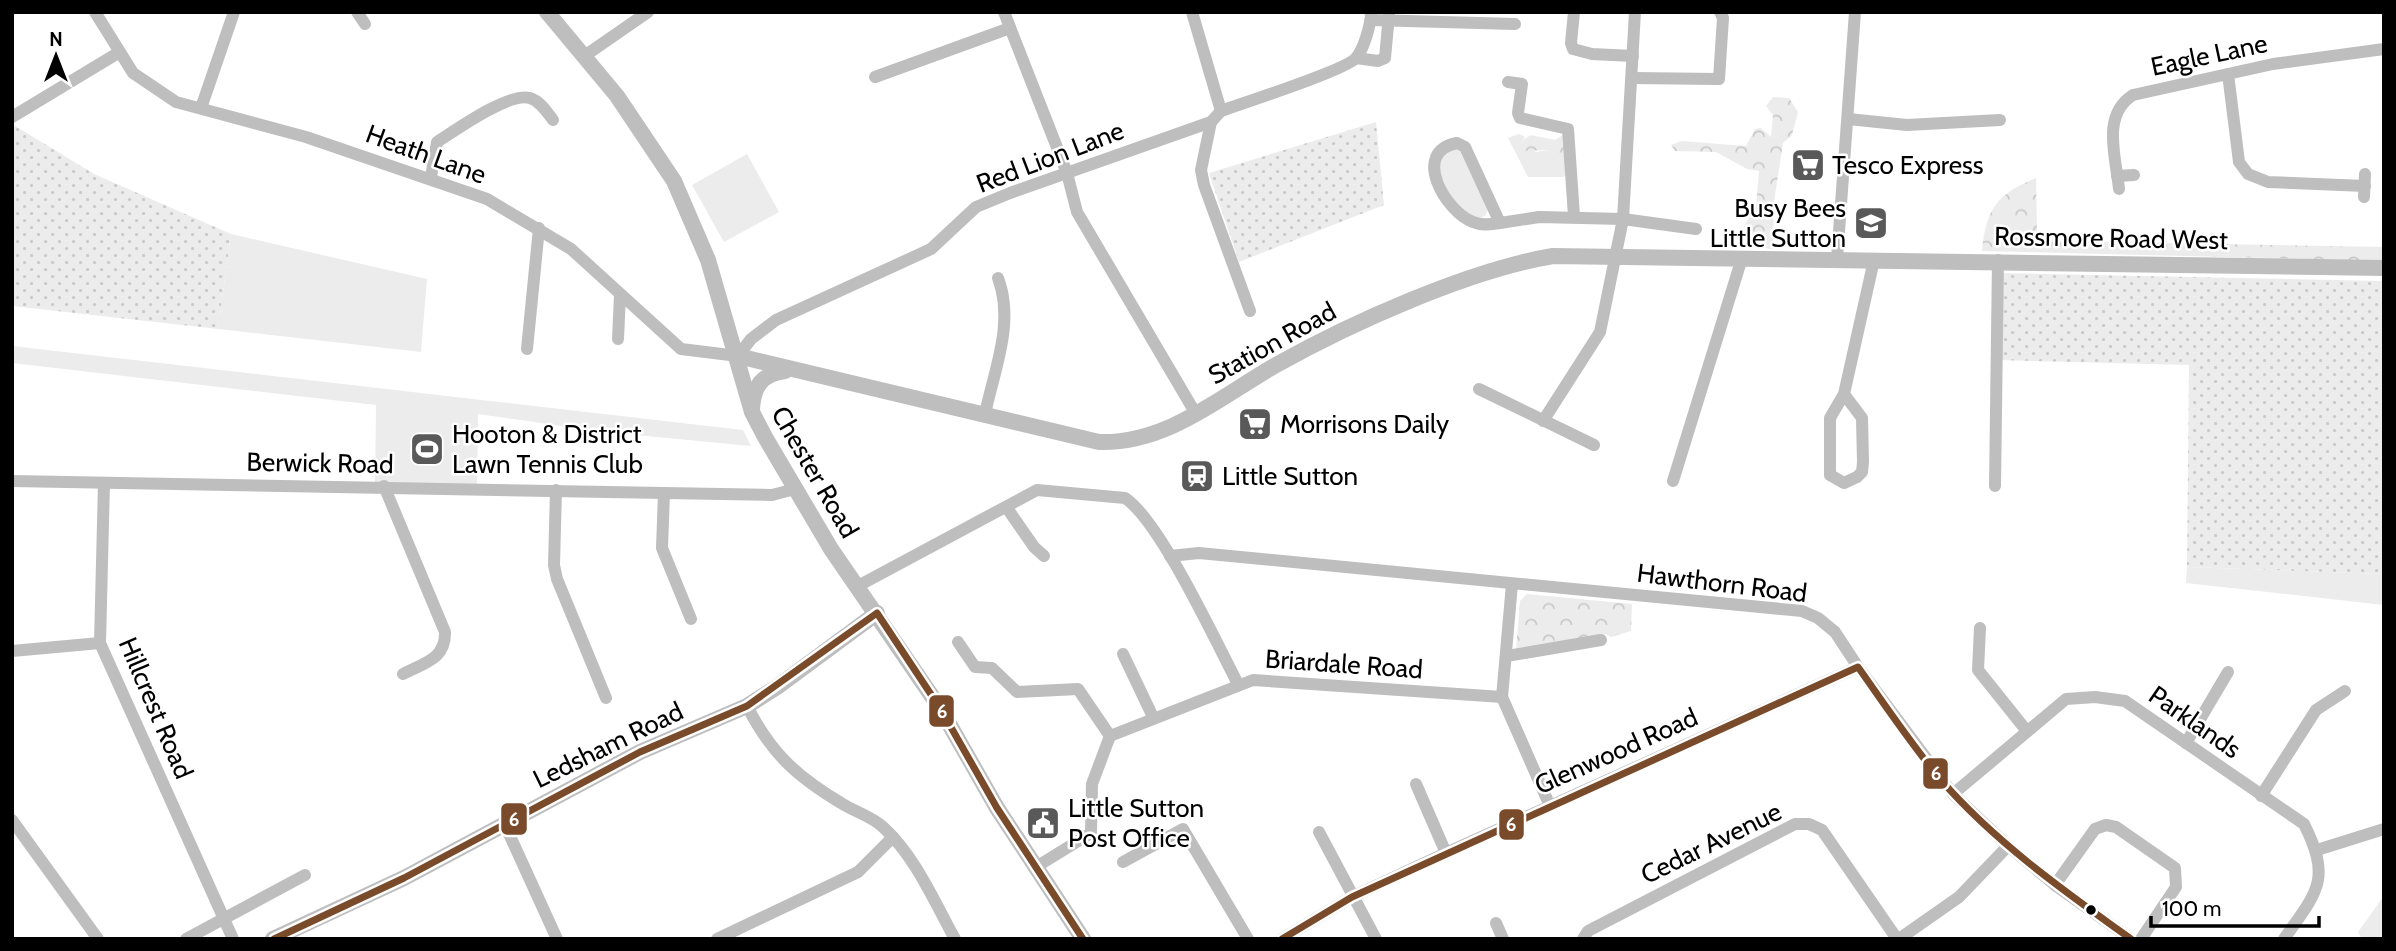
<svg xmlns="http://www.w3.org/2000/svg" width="2396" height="951" font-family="Cabin,sans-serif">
<defs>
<pattern id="forest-crowns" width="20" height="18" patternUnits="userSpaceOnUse" patternTransform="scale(1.75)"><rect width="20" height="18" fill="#ececec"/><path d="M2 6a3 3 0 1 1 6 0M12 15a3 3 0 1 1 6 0" fill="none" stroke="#c9c9c9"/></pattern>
<pattern id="park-dots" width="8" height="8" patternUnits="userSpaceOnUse" patternTransform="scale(1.75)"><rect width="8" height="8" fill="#ececec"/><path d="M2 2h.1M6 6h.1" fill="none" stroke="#c9c9c9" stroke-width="1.8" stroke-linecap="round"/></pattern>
</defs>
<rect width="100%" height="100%" fill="#fff"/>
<g fill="#ececec">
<polygon points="1519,134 1525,137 1521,142 1536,152 1548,150 1560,158 1564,177 1528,177 1508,138"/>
<polygon points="1455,149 1460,151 1488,210 1485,216 1477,219 1453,203 1437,166 1439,156"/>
<polygon points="747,154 779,212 724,242 692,185"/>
<polygon points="231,234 427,279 421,352 218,329"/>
<polygon points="12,346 743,430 751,446 604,432 478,414 477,485 375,483 376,405 12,363"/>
<polygon points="2187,567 2384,574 2384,605 2186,583"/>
<polygon points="2384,896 2384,939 2362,939 2358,932"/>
</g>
<g fill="url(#forest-crowns)">
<path d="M1773,97L1789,98L1798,112L1792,135L1783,143L1774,202L1773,249C1759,249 1749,240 1744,226L1756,206L1759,171L1747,169L1716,152L1675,151L1671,145L1682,141L1746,146L1755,129L1761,128L1771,137L1773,115L1766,106Z"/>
<polygon points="1566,133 1569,179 1563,175 1560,158 1548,150 1526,151 1521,141 1531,135 1555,140"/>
<path d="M2036,178L2037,230L2057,241L2384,247V261L1982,251C1986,209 1997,194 2036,178Z"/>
<polygon points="1527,594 1632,604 1631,631 1611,637 1606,634 1516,651 1520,601"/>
</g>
<g fill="url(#park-dots)">
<polygon points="1376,122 1384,205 1239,262 1209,173"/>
<polygon points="12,124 94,174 231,234 218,329 12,306"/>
<polygon points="1998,273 2384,281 2384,574 2187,567 2189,365 1997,360"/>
</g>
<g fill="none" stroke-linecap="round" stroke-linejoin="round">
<g stroke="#bebebe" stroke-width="12">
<path d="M95,12L133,73L176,102L306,137L487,199L571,249L681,349L738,356L751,339L776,320L931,249L976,207L1010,193L1211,122L1221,111C1243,103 1346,70 1356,58C1364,49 1371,24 1371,12"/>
<polyline points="357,12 365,24"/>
<polyline points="1004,12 1067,173 1077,212 1196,414"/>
<polyline points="1192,12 1221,111"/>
<polyline points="1574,12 1571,43 1573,49 1592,54 1633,56"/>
<polyline points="1371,20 1515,24"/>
<polyline points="583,57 648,12"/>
<polyline points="1356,58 1378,61 1385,58 1389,15"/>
<polyline points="2228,74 2239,162 2248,174 2268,182 2365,186"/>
<polyline points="875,77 1010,28"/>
<polyline points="1632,78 1719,79 1723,18 1720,12"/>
<polyline points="1508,82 1522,84 1518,113 1520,118 1568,129 1574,216"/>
<polyline points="201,108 234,12"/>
<polyline points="12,117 118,53"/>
<polyline points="1848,119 1907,125 2000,120"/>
<polyline points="1211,122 1201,170 1204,185 1250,311"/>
<polyline points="2117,176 2134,175"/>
<path d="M431,177L437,142C456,130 509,92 530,98C540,101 547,112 553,120"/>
<path d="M2119,189C2116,157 2101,115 2133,95L2273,64L2384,49"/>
<polyline points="2364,197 2365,174"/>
<path d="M1500,223C1491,224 1482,226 1473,222C1446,212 1410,152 1457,143L1465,147L1500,223L1539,217L1623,219L1635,12"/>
<polyline points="1837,259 1855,12"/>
<polyline points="618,339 620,295"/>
<polyline points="527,349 539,228"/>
<polyline points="1479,389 1594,445"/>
<polyline points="1844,394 1862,418 1863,462 1862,472 1857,477 1844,483 1830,475 1830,418 1844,394 1874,260"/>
<path d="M985,414C994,370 1015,323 998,278"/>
<polyline points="1543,421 1600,332 1623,219 1696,229"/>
<polyline points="12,481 772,495 795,489"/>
<polyline points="1673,481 1742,258"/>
<polyline points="104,483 100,643 233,939"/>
<path d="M384,486L445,632C446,659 424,663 403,674"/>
<polyline points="1995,486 1998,260"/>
<polyline points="556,490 554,565 557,579 606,698"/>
<polyline points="664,493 662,548 691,619"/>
<polyline points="1007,508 1034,547 1044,556"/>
<polyline points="1170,556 1199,553 1802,611 1818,618 1835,632 1858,667 1953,794 2008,846 2055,885 2131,939"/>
<polyline points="1512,584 1502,697 1550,806"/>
<path d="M856,587L1037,490L1125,498C1160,521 1216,642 1238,684"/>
<polyline points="1980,628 1978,670 2026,730"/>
<polyline points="958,642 975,667 992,668 1017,692 1078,689 1110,736"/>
<polyline points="12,651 100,643"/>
<polyline points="1123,654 1153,717"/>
<polyline points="1507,656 1601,640"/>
<path d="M747,706C771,753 796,776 841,803C855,812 871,816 883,827C915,856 934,901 955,939"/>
<polyline points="1110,736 1253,680 1502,697"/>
<polyline points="2186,743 2228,672"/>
<polyline points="1416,784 1446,853"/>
<path d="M1953,794L2066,699L2095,697L2125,701L2304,824C2332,880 2317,892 2284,939"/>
<polyline points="2261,796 2316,710 2345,691"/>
<polyline points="12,820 98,939"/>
<polyline points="505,825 557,939"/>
<polyline points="1319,832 1376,939"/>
<polyline points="2317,850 2384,829"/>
<polyline points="1123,862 1183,829 1248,939"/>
<polyline points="1036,867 1091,833 1092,784 1110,736"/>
<polyline points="2055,885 2095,829 2106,825 2116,827 2175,868 2176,887 2141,939"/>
<polyline points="1496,923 1503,939"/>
<polyline points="186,939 305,875"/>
<polyline points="717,939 858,872 893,837"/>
<polyline points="1282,939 1352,897 1446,853 1858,667"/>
<polyline points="1583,939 1588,931 1795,824 1809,824 1822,830 1897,939"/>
<polyline points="1899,939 1959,897 2008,846"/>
</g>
<g stroke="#bebebe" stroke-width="16">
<polyline points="547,12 617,96 674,181 708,260 752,412 765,437 831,549 940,708 997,808 1083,939"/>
<path d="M738,356L1099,442C1167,444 1220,397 1276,365C1351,323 1469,270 1553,256L2384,268"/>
<path d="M752,410C753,386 762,374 785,371"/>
<polyline points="273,939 404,878 640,752 747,706 777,687 877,613"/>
</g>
<g stroke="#fff" stroke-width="12">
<g id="bus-1">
<polyline points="274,939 404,878 640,752 747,706 877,613 940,708 997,808 1083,939"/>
<path d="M1282,939L1352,897L1858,667C1885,705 1911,744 1941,780C1995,842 2064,891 2131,939"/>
</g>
</g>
<use href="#bus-1" stroke="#7a4b2a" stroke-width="7"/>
</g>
<defs>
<g id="supermarket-square" transform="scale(1.75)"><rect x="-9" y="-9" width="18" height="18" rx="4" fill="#595959" stroke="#fff"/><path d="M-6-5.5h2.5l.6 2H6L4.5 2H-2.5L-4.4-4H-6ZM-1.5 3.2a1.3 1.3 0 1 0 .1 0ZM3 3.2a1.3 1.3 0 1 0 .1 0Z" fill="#fff"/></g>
<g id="school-square" transform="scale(1.75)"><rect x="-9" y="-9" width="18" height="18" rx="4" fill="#595959" stroke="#fff"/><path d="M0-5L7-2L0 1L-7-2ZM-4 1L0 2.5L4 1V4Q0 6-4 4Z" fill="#fff"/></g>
<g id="stadium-square" transform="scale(1.75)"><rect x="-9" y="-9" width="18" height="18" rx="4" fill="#595959" stroke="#fff"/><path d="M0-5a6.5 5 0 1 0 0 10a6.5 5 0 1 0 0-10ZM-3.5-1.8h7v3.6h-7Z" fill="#fff"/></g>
<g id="station-square" transform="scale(1.75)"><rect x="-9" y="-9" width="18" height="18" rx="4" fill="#595959" stroke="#fff"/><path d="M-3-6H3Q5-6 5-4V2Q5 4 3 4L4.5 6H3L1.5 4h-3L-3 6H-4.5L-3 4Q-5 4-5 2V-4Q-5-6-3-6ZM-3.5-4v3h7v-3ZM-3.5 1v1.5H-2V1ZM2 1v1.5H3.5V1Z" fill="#fff"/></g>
<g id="civic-square" transform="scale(1.75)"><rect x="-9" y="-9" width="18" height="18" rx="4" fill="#595959" stroke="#fff"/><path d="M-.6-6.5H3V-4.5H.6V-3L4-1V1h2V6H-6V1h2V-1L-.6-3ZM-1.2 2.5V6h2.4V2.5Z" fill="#fff"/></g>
</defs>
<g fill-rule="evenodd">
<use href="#supermarket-square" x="1808" y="165"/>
<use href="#school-square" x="1871" y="223"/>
<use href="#supermarket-square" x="1255" y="424"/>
<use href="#stadium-square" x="427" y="449"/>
<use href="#station-square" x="1197" y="476"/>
<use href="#civic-square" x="1043" y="823"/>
</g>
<circle fill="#000" stroke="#fff" stroke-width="2.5" cx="2091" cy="910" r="6"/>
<g text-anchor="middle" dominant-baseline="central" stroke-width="5" stroke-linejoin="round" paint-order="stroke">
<g font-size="26" fill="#000" stroke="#fff">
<text transform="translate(2209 55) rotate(-12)">Eagle Lane</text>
<text transform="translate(426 154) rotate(20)">Heath Lane</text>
<text transform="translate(1050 157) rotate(-21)">Red Lion Lane</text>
<text transform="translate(2111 238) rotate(1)">Rossmore Road West</text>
<text transform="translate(1272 343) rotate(-29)">Station Road</text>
<text transform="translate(320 463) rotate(1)">Berwick Road</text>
<text transform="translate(815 472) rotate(60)">Chester Road</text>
<text transform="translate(1722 583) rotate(7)">Hawthorn Road</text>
<text transform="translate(1344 664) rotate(4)">Briardale Road</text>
<text transform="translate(156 708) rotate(67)">Hillcrest Road</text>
<text transform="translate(2195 722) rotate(35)">Parklands</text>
<text transform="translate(608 745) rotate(-26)">Ledsham Road</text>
<text transform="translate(1616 751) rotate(-24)">Glenwood Road</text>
<text transform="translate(1711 843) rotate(-26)">Cedar Avenue</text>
</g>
<g font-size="26" fill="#000" stroke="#fff" text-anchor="start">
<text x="1832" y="165">Tesco Express</text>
<text x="1846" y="208" text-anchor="end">Busy Bees<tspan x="1846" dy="30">Little Sutton</tspan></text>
<text x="1280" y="424">Morrisons Daily</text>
<text x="452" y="434">Hooton &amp; District<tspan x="452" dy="30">Lawn Tennis Club</tspan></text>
<text x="1222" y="476">Little Sutton</text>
<text x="1068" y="808">Little Sutton<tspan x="1068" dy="30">Post Office</tspan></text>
</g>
</g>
<g stroke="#fff" stroke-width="2.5">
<rect x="928" y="694" width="27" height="34" rx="7" fill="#7a4b2a"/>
<rect x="1922" y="757" width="27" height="33" rx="7" fill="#7a4b2a"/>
<rect x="500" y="802" width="28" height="34" rx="7" fill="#7a4b2a"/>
<rect x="1498" y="808" width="27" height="33" rx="7" fill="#7a4b2a"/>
</g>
<g font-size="19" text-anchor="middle" font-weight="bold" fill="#fff">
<text x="942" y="718">6</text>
<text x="1936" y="780">6</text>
<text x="514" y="826">6</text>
<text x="1511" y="831">6</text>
</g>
<rect width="2396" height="951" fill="none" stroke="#000000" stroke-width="28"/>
<g transform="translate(56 56)" stroke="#ffffff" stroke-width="5" paint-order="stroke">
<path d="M0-5L12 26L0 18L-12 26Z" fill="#000000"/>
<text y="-10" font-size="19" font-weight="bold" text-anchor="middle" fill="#000000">N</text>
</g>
<path d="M2151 916v10h168v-10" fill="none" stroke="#000000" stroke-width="3.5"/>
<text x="2162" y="916" font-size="21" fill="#000000" stroke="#ffffff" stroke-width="5" paint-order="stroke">100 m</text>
</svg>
